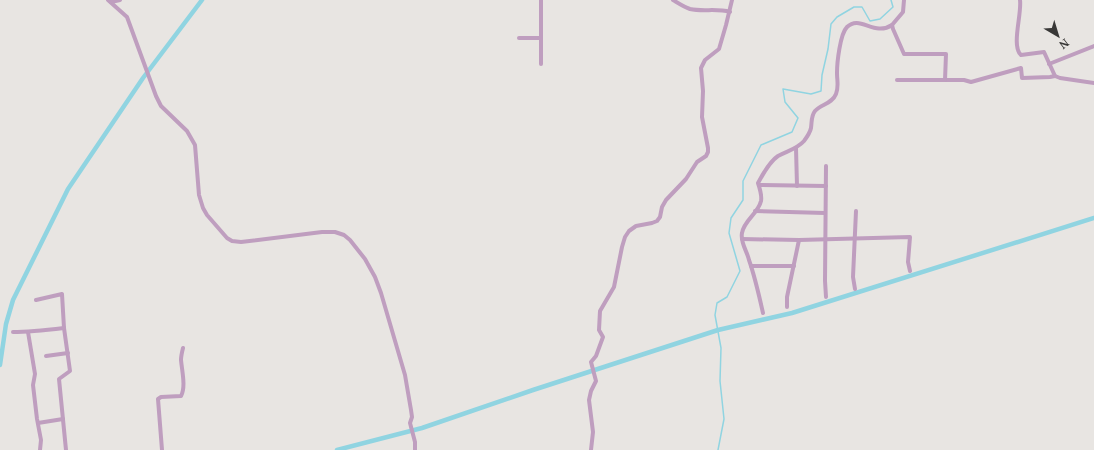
<svg xmlns="http://www.w3.org/2000/svg" width="1094" height="450" font-family="'Noto Serif',serif">
<rect width="100%" height="100%" fill="#e8e5e2"/>
<g fill="none" stroke-linecap="round" stroke-linejoin="round">
<polyline stroke="#90d4e1" stroke-width="1.5" points="718,450 724,419 720,381 721,348 715,315 717,303 727,297 740,271 729,233 731,218 743,200 743,181 761,145 792,132 798,118 785,102 783,89 811,94 821,91 822,75 828,49 831,24 837,17 854,7 862,7 870,21 880,19 893,7 891,0"/>
<g stroke="#90d4e1" stroke-width="4.5">
<polyline points="0,365 6,324 13,300 68,189 143,78 202,0"/>
<polyline points="337,450 422,428 533,390 718,330 792,313 1094,218"/>
</g>
<g stroke="#bf9ebf" stroke-width="4">
<polyline points="108,0 127,17 156,96 161,106 187,131 195,145 199,195 203,208 207,215 227,238 232,241 241,242 322,232 335,232 344,235 350,240 365,259 375,277 381,293 405,375 411,410 412,417 410,423 415,442 415,450"/>
<path d="M673,0C678,3 684,7 690,9C703,12 717,8 730,12"/>
<polyline points="904,0 903,12 892,25 893,29 904,54 946,54 945,80 964,80 971,82 1021,68 1022,78 1050,77 1055,76"/>
<path d="M1020,0C1022,14 1011,46 1021,55L1044,52L1055,76L1060,78L1094,83"/>
<polyline points="111,2 120,0"/>
<polyline points="519,38 541,38"/>
<polyline points="541,64 541,0"/>
<polyline points="1049,64 1094,46"/>
<polyline points="897,80 945,80"/>
<polyline points="796,148 797,186"/>
<polyline points="759,185 826,186"/>
<polyline points="755,211 825,213"/>
<polyline points="742,239 799,240 910,237 908,262 910,271"/>
<polyline points="751,266 794,266"/>
<polyline points="855,289 853,277 856,211"/>
<polyline points="826,297 825,281 826,166"/>
<polyline points="36,300 62,294 64,328 70,371 59,379 66,450"/>
<polyline points="787,307 787,297 799,240"/>
<path d="M763,313C759,295 755,277 749,260C747,251 740,242 742,233C744,220 758,214 761,201C762,196 760,189 758,183C763,174 769,162 778,156C787,151 797,149 804,141C807,137 810,133 811,128C812,121 811,116 815,111C821,104 832,104 836,94C839,87 837,81 837,73C837,63 840,34 847,27C860,14 874,37 892,25"/>
<path d="M13,332C30,332 47,330 64,328"/>
<polyline points="28,332 35,374 33,385 37,419 41,440 40,450"/>
<polyline points="46,356 68,353"/>
<polyline points="38,423 63,419"/>
<path d="M162,450L158,399L161,397L181,396C186,387 182,371 181,360C181,356 182,352 183,348"/>
<polyline points="591,450 593,432 589,400 591,391 596,381 591,362 596,356 603,337 599,330 600,311 614,287 622,247 625,237 629,231 636,226 652,223 657,221 660,217 662,207 666,200 686,179 697,162 706,156 708,152 708,148 702,117 703,91 701,68 705,60 719,49 726,25 732,0"/>
</g>
</g>
<g transform="translate(1058 36) rotate(142)" stroke="#e8e5e2" stroke-width="3" paint-order="stroke">
<path d="M0-3L7 15L0 10L-7 15Z" fill="#393837"/>
<text y="-6" font-size="11" font-weight="bold" text-anchor="middle" fill="#393837">N</text>
</g>
</svg>
